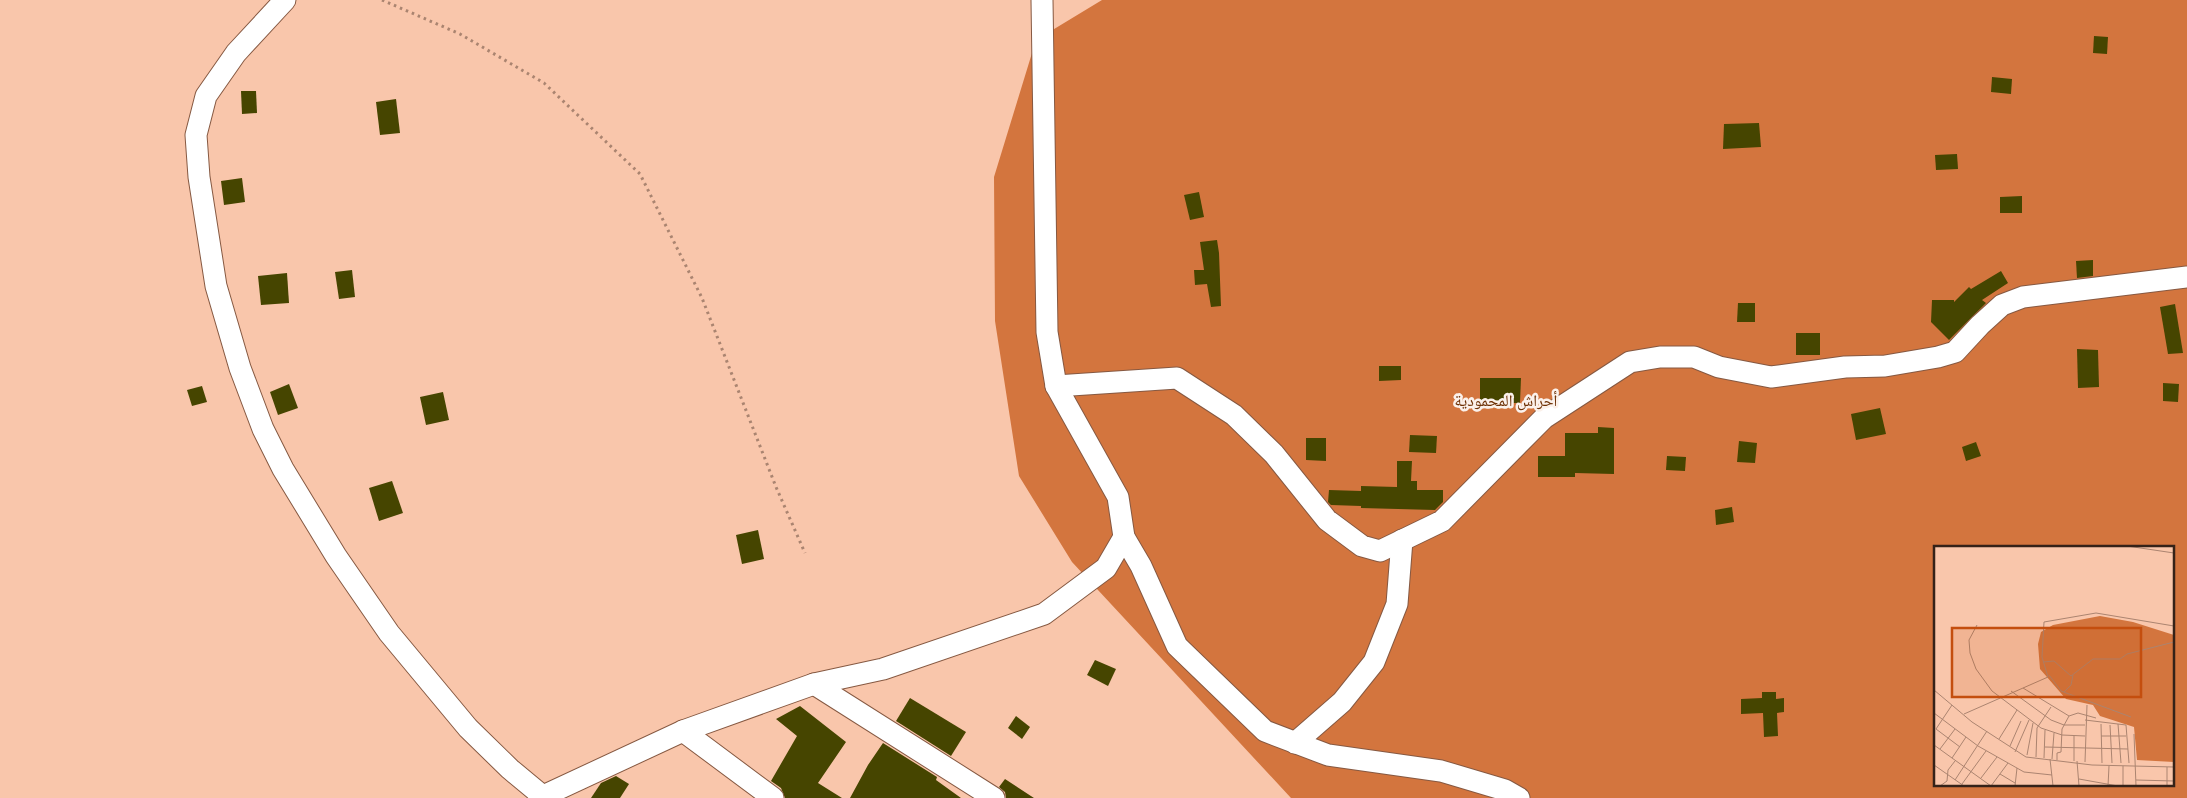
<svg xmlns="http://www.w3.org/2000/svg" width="2187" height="798" font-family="Arial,'Noto Naskh Arabic',sans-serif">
<rect width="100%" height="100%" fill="#f9c6ab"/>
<path fill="#d3753e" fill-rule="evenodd" d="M1102,0H2187V798H1291L1072,562L1019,476L995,321L994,177L1036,40ZM1936,547H2173V784H1936Z"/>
<g fill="#464500">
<polygon points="2094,36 2108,37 2107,54 2093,53"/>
<polygon points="1992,77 2012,79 2011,94 1991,92"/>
<polygon points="241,91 256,91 257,113 242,114"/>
<polygon points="396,99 400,133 380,135 376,102"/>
<polygon points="1759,123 1761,147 1723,149 1724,124"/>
<polygon points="1957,154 1958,169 1936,170 1935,155"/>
<polygon points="242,178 245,202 224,205 221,181"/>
<polygon points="1199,192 1204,217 1190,220 1184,195"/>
<polygon points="2022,196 2022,213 2000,213 2000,197"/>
<polygon points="1217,240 1219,253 1221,306 1211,307 1207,284 1195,285 1194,270 1204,270 1200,242"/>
<polygon points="2093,260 2093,276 2077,278 2076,261"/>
<polygon points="352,270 355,297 339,299 335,272"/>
<polygon points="2001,271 2008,283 1982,300 1986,303 1949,340 1931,322 1932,300 1954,300 1954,302 1969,287 1971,289"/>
<polygon points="287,273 289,303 261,305 258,276"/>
<polygon points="1738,303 1755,303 1755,322 1737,322"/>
<polygon points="2175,304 2183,353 2168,354 2160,307"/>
<rect x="1796" y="333" width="24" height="22"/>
<polygon points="2077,349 2098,350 2099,387 2078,388"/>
<polygon points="1379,366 1401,366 1401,380 1379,381"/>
<polygon points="1480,378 1521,378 1520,403 1480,403"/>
<polygon points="2163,383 2179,384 2178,402 2163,401"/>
<polygon points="289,384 298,408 278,415 270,392"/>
<polygon points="202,386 207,402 192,406 187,390"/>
<polygon points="443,392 449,420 426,425 420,397"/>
<polygon points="1880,408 1886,434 1856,440 1851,414"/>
<polygon points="1598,427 1614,428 1614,474 1575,473 1575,477 1538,477 1538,456 1565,456 1565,433 1598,433"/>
<polygon points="1410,435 1437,436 1436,453 1409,452"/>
<polygon points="1306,438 1326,438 1326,461 1306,460"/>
<polygon points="1739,441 1757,443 1755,463 1737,462"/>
<polygon points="1976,442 1981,456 1966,461 1962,447"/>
<polygon points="1667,456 1686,457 1685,471 1666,470"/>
<polygon points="1397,461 1412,461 1411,481 1417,481 1417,490 1443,490 1443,502 1435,510 1361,508 1361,506 1331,505 1328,502 1329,490 1361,491 1361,486 1397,487"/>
<polygon points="392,481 403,513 379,521 369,488"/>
<polygon points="1732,507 1734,522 1716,525 1715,510"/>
<polygon points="758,530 764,559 742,564 736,535"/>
<polygon points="1095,660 1116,669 1108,686 1087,675"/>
<polygon points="1762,692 1776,692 1776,699 1784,698 1784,712 1777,713 1778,736 1764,737 1763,713 1741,714 1741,699 1762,698"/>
<polygon points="910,698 966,732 951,756 896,721"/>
<polygon points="800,706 846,742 818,783 842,798 785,798 781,788 771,781 797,736 776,719"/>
<polygon points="1016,716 1030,727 1022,739 1008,728"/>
<polygon points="883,743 937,777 936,780 961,798 850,798 868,765"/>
<polygon points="616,776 629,784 620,798 591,798 601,783"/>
<polygon points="1005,779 1034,798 1006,798 1005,792 999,787"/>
</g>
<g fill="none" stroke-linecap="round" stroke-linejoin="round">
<g stroke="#865942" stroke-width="23">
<g id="street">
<polyline points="285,0 236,53 206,96 196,135 199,177 216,286 240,368 263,429 283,469 336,556 389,633 468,728 510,769 545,798"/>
<polyline points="1056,386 1177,378 1234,415 1274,454 1327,520 1362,546 1380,551 1442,521 1544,418 1630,362 1660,357 1694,357 1719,367 1771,377 1845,367 1885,366 1938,357 1955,352 1980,325 2002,305 2023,297 2187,277"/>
<polyline points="1124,537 1141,566 1177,646 1265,731 1328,755 1441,771 1505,790 1519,798"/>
<polyline points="814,684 994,798"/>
<polyline points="683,731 773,798"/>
<polyline points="1295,743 1342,702 1374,662 1397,604 1402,540"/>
<polyline points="539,798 683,731 814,684 883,669 1044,614 1106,568 1124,537 1118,497 1056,386 1047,332 1042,0"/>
</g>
</g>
<polyline stroke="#aa8470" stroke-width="3" stroke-dasharray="2.5 4" stroke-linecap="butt" points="382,0 460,34 544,83 640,174 702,298 776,487 805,553"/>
<use href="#street" stroke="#fff" stroke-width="21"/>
</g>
<g text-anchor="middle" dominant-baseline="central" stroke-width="5" stroke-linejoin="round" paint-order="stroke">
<g font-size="16" fill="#6e3106" stroke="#fbf1eb">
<text x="1506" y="400">أحراش المحمودية</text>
</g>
</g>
<g transform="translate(1934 546)">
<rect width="240" height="240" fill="#f9c6ab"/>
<path d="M166,70L199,76L240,89V216L203,214L200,181L166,170L159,159L132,153L106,123L104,98L107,86L119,79Z" fill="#d3753e"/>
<path fill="none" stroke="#ab8470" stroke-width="1" d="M193,0L240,7M43,79L35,94L36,107L42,123L58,145L107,182L128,189L151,190M109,116L120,115L137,130L159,113H186L193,108L240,96M115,129L127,145L197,171M89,142L135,170L144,167L162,172M0,144L38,176L92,211L158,219L240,221M77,145L117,174L130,179H151M130,146L137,139L139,129M18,159L2,183L26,201M0,167L44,200L90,226L118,229M30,168L114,131L108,111L110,76L162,67L240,80M151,174L192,179L195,217M167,178L168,217M184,178L187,217M176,179L178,217M200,188L202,240M167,190H192M32,191L18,212L57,240M65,193L83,164M0,199L18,212M76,200L87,175M111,201L194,203M6,203L21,183M81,206L95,174M93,209L99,177M102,211L103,182L117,161M110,212L111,184M116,213L119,240M118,213L120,187M123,214V207L127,206L128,183L135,170M140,215V190M143,215L145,240M151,216L153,159M0,219L30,240M66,228L81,237M47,232L63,211M145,233L184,240M21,234L53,185M202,234L240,235M28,238L52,205M6,240L13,235L14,224L21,215M57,240L74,217M81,240L83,222M174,240L175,220M189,240V220M233,240V221"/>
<path fill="#c44e0e" fill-opacity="0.15" stroke="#c44e0e" stroke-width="2.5" d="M18,82H207V151H18Z"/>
<rect width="240" height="240" fill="none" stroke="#352218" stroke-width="2.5"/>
</g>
</svg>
